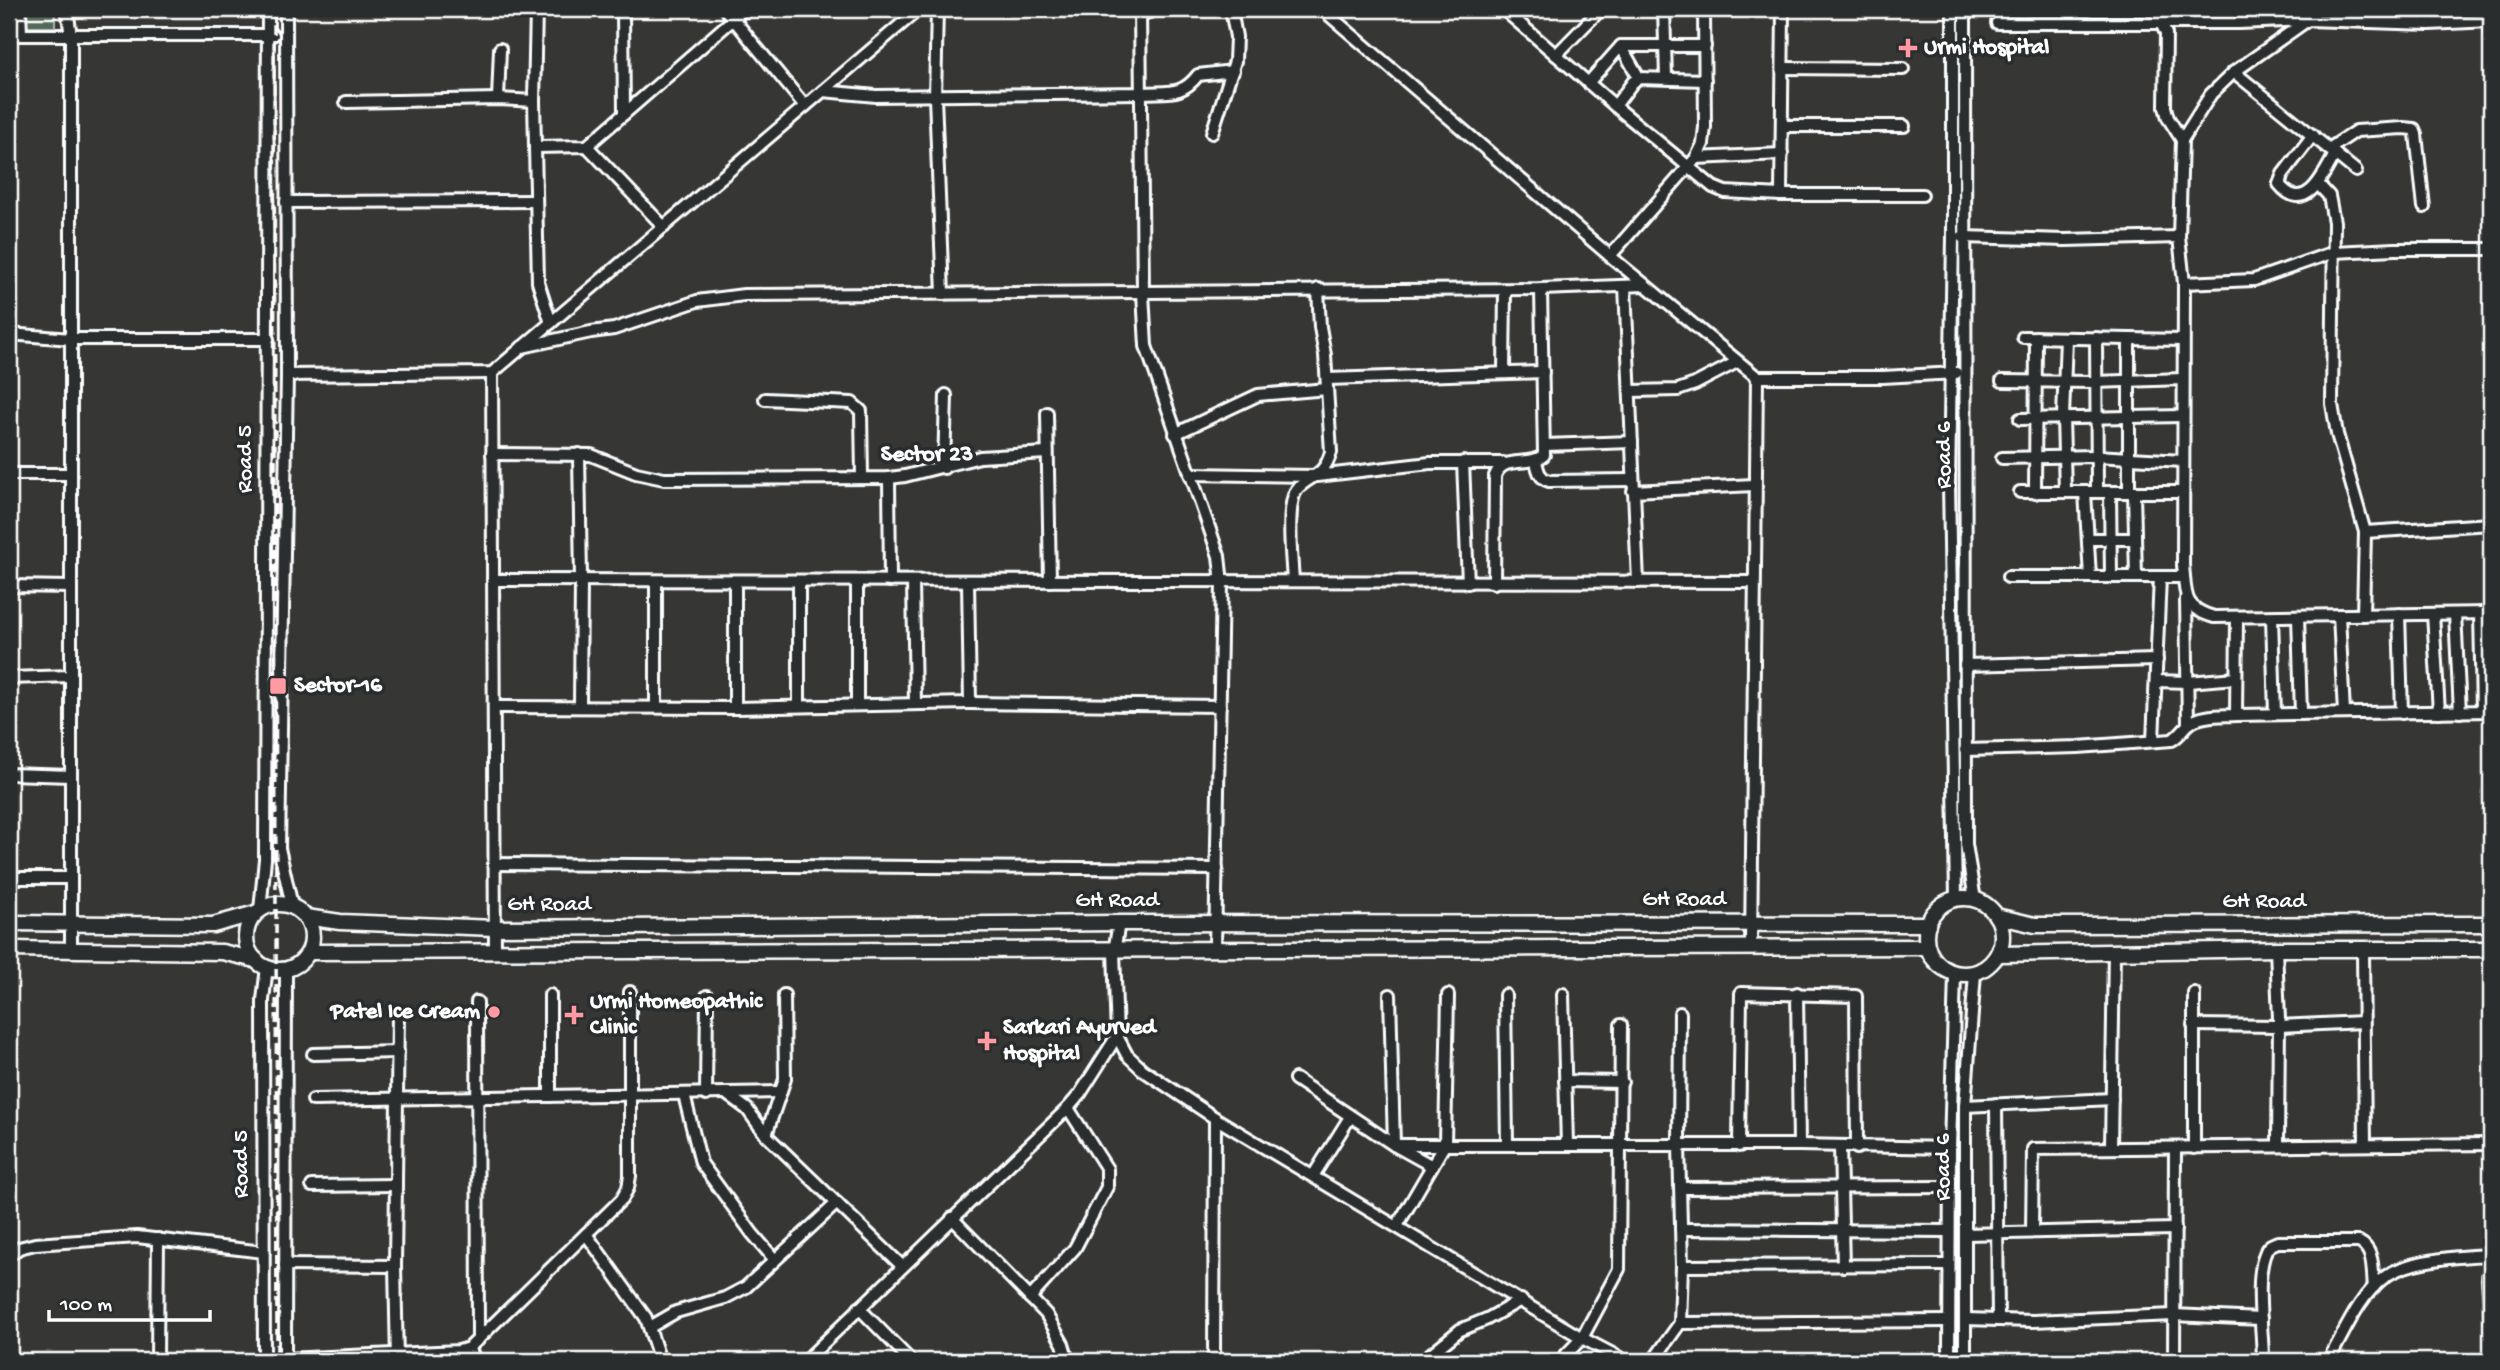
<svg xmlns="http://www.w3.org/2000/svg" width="2500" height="1370" font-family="'Gochi Hand',sans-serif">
<rect width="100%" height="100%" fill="#363735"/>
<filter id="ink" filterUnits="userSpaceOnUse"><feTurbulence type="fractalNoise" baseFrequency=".0143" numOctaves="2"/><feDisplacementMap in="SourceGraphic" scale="14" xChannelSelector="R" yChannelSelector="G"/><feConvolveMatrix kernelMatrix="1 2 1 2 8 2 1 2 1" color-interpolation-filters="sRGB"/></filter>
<g filter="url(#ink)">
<rect fill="#536b58" stroke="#a9b5ac" stroke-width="2" x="9" y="9" width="46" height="18"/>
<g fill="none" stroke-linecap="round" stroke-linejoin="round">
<g stroke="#fff" stroke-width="16">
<g id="minor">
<polyline points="20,9 21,35"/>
<polyline points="67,9 71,36 71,949"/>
<polyline points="286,9 287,375 279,848 292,906"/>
<polyline points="725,9 805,106"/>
<polyline points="937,9 935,97 943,294"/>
<polyline points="1140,9 1143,293 1146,346 1219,556 1222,583 1215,948"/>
<polyline points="1322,9 1610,256 1757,377"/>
<polyline points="1503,9 1615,106 1713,187 1725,192 1781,195 1922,195"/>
<polyline points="1664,9 1666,78"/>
<polyline points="1953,9 1953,237 1949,483 1956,899"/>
<polyline points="1965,9 1966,844 1975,900"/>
<polyline points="2155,9 2166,34 2165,107 2168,118 2182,140"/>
<polyline points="2491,9 2491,32"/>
<polyline points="1141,15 1158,9"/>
<path d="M2491,21L2429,24L2308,20L2234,72L2211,94L2182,140L2179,237L2184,283L2183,565C2186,594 2182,608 2214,617L2491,613"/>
<polyline points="1997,23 2239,23 2308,20 2317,9"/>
<polyline points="2429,24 2429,9"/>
<polyline points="9,35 273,35"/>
<polyline points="1621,46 1639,78"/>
<polyline points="1556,55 1601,9"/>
<polyline points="1783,68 1903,69"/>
<polyline points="2234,72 2356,171"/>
<polyline points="1588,83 1621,46 1705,46"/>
<path d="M823,91L876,96L1142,93C1168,91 1181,97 1198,75L1233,71"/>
<polyline points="498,99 500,49"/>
<polyline points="534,101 538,282 551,323"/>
<polyline points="346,102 498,99 534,101 536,9"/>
<polyline points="1615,106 1633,82 1639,78 1705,80"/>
<polyline points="624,114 745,9"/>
<polyline points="1783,126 1904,126"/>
<polyline points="1212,133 1235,61 1236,37 1231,9"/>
<path d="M2313,135L2283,174L2279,184C2305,217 2324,174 2335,154"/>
<polyline points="587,146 664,227"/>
<polyline points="536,147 587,146 624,114 623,9"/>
<polyline points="2329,149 2356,131 2403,128 2414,129 2416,134 2424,207"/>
<polyline points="1696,158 1782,154"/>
<polyline points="2318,184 2329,196 2334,222 2332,404 2337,434 2365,532 2363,615"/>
<polyline points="1781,195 1783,9"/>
<polyline points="286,202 536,201"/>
<polyline points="1962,237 2065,240 2179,237"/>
<polyline points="1610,256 1696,158 1703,144 1705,127 1704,9"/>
<polyline points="2184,283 2254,280 2334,252 2395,249 2491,249"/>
<polyline points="1625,286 1638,582"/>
<polyline points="9,334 71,339 268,339"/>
<polyline points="2023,337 2183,340"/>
<polyline points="2096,338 2097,492"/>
<polyline points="522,347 591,332 614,329 697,301 744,295 1541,289 1645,285"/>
<polyline points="492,373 495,951"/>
<polyline points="1504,373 1505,290"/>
<polyline points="287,375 492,373 919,9"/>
<polyline points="1327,379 1543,372"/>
<polyline points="2002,381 2095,382 2183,379"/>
<polyline points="1630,391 1678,390 1695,384 1737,362"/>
<polyline points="765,399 852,403 861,411 862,478"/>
<polyline points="1047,413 1050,581"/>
<polyline points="2020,419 2183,416"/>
<polyline points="1175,434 1258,395 1327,389"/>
<polyline points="1545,445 1632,442"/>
<polyline points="492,454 591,455 636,473 664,479 889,478 905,476 980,457 1047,453"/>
<polyline points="579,454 581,580 580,707"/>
<polyline points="2002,458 2096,456 2183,461"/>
<path d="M1536,461C1538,470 1539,478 1549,481L1633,480"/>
<polyline points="1463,462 1468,583"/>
<polyline points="944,468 946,395"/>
<polyline points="9,474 71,474"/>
<polyline points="1190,474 1317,476 1430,463 1503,463"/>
<polyline points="889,478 890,581"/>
<polyline points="1633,491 1754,485"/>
<polyline points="2020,492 2183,492"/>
<polyline points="2065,492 2063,417 2066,338"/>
<polyline points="2085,492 2090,577"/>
<polyline points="2110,492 2111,577"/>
<polyline points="2129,492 2129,339"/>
<polyline points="2134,492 2136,577"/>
<polyline points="2035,493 2036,337"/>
<polyline points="2365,532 2491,524"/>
<polyline points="2088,539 2135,539"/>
<polyline points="2008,577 2184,577"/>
<polyline points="493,580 1754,582"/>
<polyline points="735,581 735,708"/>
<polyline points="799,581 799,706"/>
<polyline points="913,581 915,704"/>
<path d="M1293,581C1292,561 1285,502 1298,488C1312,474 1324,477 1331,452L1325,355L1320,327L1318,289"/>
<polyline points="656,582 656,707"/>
<path d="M1494,583L1495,476C1503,454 1528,468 1544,455L1541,289"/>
<polyline points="9,586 71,587"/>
<polyline points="2186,599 2188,724"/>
<polyline points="2480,613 2482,711"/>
<polyline points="2399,614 2402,713"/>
<polyline points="2433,614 2439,712"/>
<polyline points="2455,614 2460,712"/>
<polyline points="2339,615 2344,713"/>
<polyline points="2298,616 2301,714"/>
<polyline points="2272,617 2275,714"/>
<polyline points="1965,665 2157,660"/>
<polyline points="9,678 71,676"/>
<polyline points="2156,681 2188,682 2236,678"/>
<polyline points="970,703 1220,706"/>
<polyline points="857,705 857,581"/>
<polyline points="494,707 735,708 970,703 968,581"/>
<polyline points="2236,715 2237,618"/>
<polyline points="2153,741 2160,577"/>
<path d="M1965,750L2078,747L2172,740C2180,735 2183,729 2189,724C2200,714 2223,716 2236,715L2491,711"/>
<polyline points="9,774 71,776"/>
<polyline points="494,864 1217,869"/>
<polyline points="9,878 71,878"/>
<polyline points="260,910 265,859 268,9"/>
<polyline points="1119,923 1114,951 1117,1036 1127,1055 1143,1070 1215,1118 1582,1338 1626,1361"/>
<polyline points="1751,948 1757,377 1883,377 1956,373"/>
<polyline points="2276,949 2279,1019 2278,1146"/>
<polyline points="2363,951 2365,1145"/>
<polyline points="1797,993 1799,1145"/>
<polyline points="2194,993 2194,1148"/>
<polyline points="1563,994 1567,1145"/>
<polyline points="550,995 550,1096"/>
<polyline points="1390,995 1394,1145 1432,1166"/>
<polyline points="1505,995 1507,1144"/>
<polyline points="477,1002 478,1340"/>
<polyline points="2193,1025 2279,1026 2363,1022"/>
<polyline points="313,1054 398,1052"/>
<polyline points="1295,1079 1394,1145 1799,1145 1950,1148"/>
<polyline points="1565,1081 1622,1082"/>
<polyline points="684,1095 701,1163 752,1233 775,1260"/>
<polyline points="706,1095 707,996"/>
<polyline points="728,1095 747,1109 766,1135 902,1266"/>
<polyline points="313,1100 781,1092"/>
<polyline points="1996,1104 1998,1320"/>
<polyline points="1965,1106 2112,1099"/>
<polyline points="766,1135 785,1079 784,995"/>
<polyline points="1739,1146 1741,993 1856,996 1857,1148"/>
<polyline points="1840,1147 1843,1266"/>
<polyline points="2111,1148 2114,951"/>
<polyline points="1313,1176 1350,1117"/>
<polyline points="312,1186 396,1185"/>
<polyline points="1681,1188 1950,1187"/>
<polyline points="952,1218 1046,1314 1063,1344 1068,1361"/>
<polyline points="1397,1226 1445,1144 1448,995"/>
<polyline points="1681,1229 1949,1231"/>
<polyline points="2032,1232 2033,1149 2491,1144"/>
<polyline points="586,1234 646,1318 660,1361"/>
<polyline points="1965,1234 2175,1229"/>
<polyline points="9,1256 19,1248 35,1244 137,1237 264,1252"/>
<polyline points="2491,1256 2488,1279 2491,1320"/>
<polyline points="285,1265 395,1266"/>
<polyline points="1682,1266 1949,1265"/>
<polyline points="1030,1298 1075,1248 1107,1187 1107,1169 1068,1108"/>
<polyline points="859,1308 911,1361"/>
<polyline points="1965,1319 2033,1321 2174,1315 2261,1319"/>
<polyline points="1680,1323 1949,1321"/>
<polyline points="650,1327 676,1312 725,1298 746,1287 837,1203"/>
<polyline points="469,1348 476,1361"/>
<polyline points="285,1359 459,1351 469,1348 622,1199 628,1188 630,1176 630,992"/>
<polyline points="157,1361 158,1239"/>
<polyline points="264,1361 263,1000 267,967"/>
<polyline points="285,1361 286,969"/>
<polyline points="397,1361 395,1266 398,1013"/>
<polyline points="805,1361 1068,1108 1080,1094 1117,1036"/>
<polyline points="1214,1361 1215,1118"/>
<polyline points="1422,1361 1460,1330 1487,1319 1521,1300"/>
<polyline points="1560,1361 1582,1338 1619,1269 1621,1025"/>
<polyline points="1653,1361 1680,1323 1682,1266 1679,1145 1680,1013"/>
<polyline points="1949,1361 1950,1148 1955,974"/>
<polyline points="1965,1361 1965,1106 1975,973"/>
<polyline points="2174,1361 2175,1148"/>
<path d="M2263,1361C2263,1332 2254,1277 2266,1251C2268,1245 2273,1244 2278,1242H2359C2375,1250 2372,1271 2374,1287"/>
<path d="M2328,1361C2344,1334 2359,1295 2386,1276C2410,1259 2462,1256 2491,1255"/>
</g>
</g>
<g stroke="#fff" stroke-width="19">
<g id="major">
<circle cx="1964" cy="936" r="38"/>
<circle cx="279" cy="937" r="33"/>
<polyline points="1996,916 2035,925 2491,924"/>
<polyline points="306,917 340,922 495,928 1119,923 1928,924"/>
<polyline points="9,923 213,925 256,913"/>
<polyline points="9,949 222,952 256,960"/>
<polyline points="309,952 1927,947"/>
<polyline points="1998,954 2276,949 2491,949"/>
</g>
</g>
<use href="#minor" stroke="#2a2d2e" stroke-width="10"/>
<use href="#major" stroke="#2a2d2e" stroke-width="14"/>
<polyline stroke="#fff" stroke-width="3.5" stroke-dasharray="10 5" stroke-linecap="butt" points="274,9 277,1361"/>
</g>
</g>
<g fill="#ff9aa2" stroke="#2a2d2e" stroke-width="2.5">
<path d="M1904.5 37.5h7v7h7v7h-7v7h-7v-7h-7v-7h7z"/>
<rect x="269" y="677" width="18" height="18" rx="3.5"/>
<circle cx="494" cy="1012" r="7"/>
<path d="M570.5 1004.5h7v7h7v7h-7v7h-7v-7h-7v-7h7z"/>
<path d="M983.5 1030.5h7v7h7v7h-7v7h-7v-7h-7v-7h7z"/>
</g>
<g text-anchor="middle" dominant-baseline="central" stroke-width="7" stroke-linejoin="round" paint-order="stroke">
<g font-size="23" font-weight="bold" fill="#fff" stroke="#2a2d2e" text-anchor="start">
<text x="1924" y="48">Urmi Hospital</text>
<text x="294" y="686">Sector-16</text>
<text x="590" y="1002">Urmi Homeopathic<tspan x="590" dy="26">Clinic</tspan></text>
<text x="480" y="1012" text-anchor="end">Patel Ice Cream</text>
<text x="1003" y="1028">Sarkari Ayurved<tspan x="1003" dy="26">Hospital</tspan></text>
</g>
<g font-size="23" fill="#fff" stroke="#2a2d2e">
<text transform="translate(1945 455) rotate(-90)">Road 6</text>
<text transform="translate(246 459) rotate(-90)">Road 5</text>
<text x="1684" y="900">GH Road</text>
<text x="1117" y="901">GH Road</text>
<text x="2264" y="902">GH Road</text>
<text x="549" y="905">GH Road</text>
<text transform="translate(242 1164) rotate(-90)">Road 5</text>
<text transform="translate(1944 1167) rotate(-90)">Road 6</text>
</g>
<g font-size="24" font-weight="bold" fill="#fff" stroke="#2a2d2e">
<text x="927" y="455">Sector 23</text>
</g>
</g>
<rect width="2500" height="1370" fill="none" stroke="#2a2d2e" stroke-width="35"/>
<rect x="18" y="18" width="2465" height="1335" fill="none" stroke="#fff" stroke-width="2.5" filter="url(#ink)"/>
<path d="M49 1310v10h161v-10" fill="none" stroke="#ffffff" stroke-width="3.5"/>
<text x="60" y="1310" font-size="21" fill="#ffffff" stroke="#2a2d2e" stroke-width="5" paint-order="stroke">100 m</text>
</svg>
